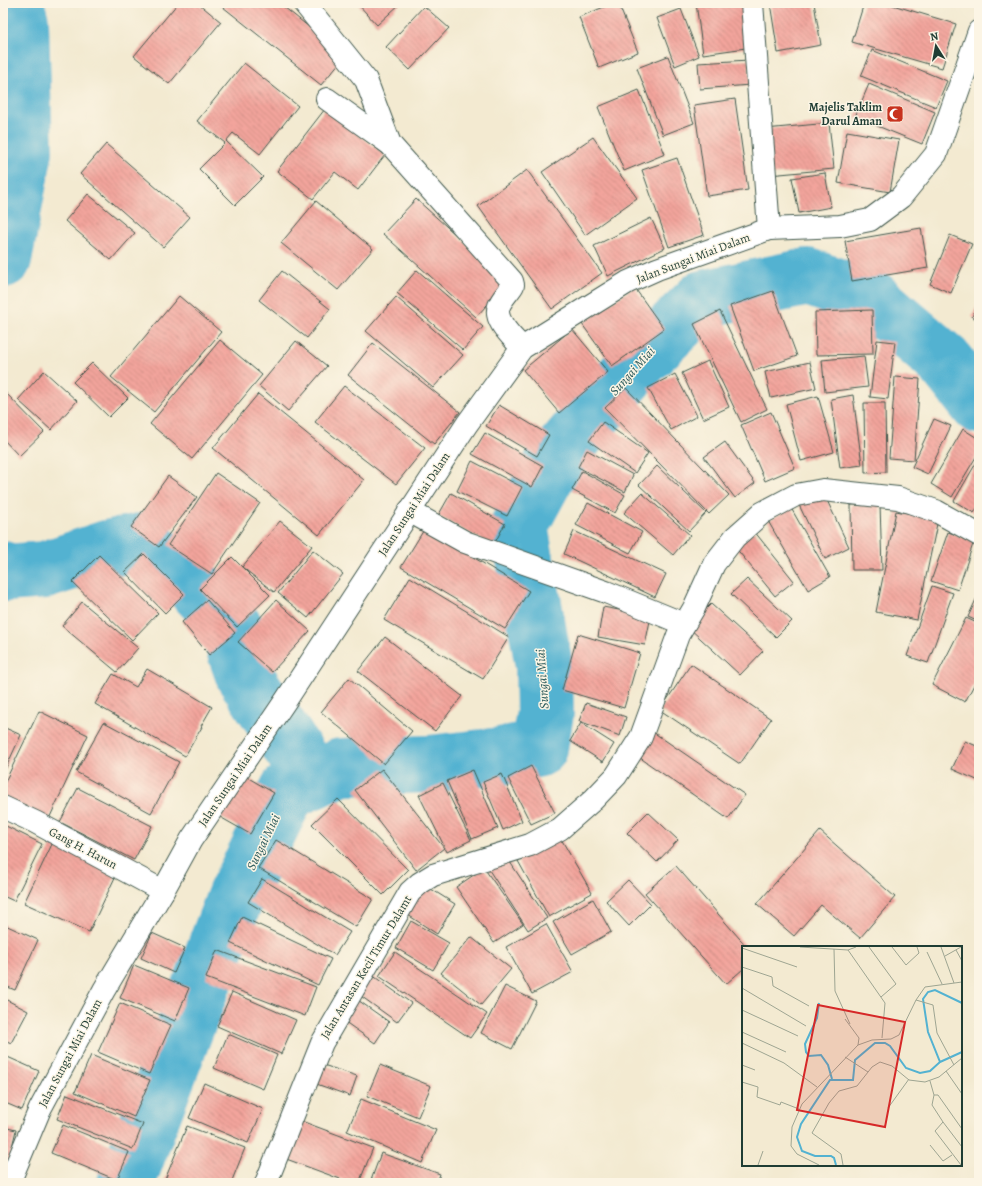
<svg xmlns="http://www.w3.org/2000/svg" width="982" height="1186" font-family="Alegreya,serif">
<defs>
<pattern id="building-back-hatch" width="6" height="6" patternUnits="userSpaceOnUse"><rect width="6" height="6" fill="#f3a49c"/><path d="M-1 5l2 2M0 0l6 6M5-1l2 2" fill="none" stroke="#c48780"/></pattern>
</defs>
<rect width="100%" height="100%" fill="#fcf5e5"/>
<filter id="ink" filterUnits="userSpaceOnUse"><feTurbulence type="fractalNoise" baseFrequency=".025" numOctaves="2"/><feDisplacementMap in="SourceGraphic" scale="8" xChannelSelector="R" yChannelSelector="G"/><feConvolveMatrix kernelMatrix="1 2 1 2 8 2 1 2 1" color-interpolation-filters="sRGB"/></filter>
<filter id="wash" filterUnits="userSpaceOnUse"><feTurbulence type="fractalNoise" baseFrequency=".012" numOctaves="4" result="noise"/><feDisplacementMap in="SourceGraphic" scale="16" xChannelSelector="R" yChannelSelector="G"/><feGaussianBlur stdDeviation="0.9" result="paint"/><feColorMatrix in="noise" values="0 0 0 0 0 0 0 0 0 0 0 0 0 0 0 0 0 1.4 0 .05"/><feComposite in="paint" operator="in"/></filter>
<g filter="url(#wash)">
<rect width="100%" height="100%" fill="#f3ead1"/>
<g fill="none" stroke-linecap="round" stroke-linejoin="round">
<g stroke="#53b2d1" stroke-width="58">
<polyline points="3,259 24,151 20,22 15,3"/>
<polyline points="3,570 6,573 45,570 107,549 141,542 189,581 235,629 235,649 244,675 313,780"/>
<polyline points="126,1183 236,895 288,791 341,767 429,764 501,756 539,748 545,713 544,666 519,526 554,461 635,365 703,299 808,277 872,299 944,361 979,405"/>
</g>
</g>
<g id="blocks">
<g fill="url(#building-back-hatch)">
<polygon points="178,3 198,3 221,22 169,84 134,56"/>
<polygon points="218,3 279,3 345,56 321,85"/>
<polygon points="357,3 401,3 377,25"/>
<polygon points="614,3 618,3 638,52 599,68 579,17"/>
<polygon points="696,3 747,3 753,47 703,54"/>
<polygon points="770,3 814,3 821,45 778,53"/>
<polygon points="864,3 886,3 956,24 942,68 852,42"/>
<polygon points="424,6 449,28 410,70 386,47"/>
<polygon points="681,9 699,56 675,66 657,18"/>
<polygon points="872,50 947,81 936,107 861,76"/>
<polygon points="668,56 694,123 663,135 637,68"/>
<polygon points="749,60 750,85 700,89 698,63"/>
<polygon points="244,63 298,106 260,154 233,133 226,141 263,177 235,205 199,169 225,143 197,121"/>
<polygon points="869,84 935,112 922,144 855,117"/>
<polygon points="639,90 665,154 624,171 598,107"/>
<polygon points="735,99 748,190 707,196 694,105"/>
<polygon points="325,109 385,155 358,190 335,172 313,199 277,171"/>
<polygon points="829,123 834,169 769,175 765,129"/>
<polygon points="847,131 899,140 890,192 838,183"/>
<polygon points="593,137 637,198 585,235 542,172"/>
<polygon points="106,144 190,217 163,247 80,174"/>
<polygon points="677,158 704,235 669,247 642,170"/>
<polygon points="527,170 602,273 552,309 478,206"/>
<polygon points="825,173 831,207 799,213 792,178"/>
<polygon points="88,194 135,233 111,260 65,221"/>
<polygon points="416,199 508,282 476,317 383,234"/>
<polygon points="316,201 373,249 338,290 281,243"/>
<polygon points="651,218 665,248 608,276 594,246"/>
<polygon points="921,228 928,268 852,281 845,241"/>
<polygon points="950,235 972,244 951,293 930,284"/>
<polygon points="417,270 483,327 463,350 397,293"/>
<polygon points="282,271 330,309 307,338 259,300"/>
<polygon points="634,287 664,329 612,366 582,324"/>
<polygon points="773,291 797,356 754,371 730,306"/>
<polygon points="179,296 221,332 154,412 111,377"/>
<polygon points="396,297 463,355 433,388 366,331"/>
<polygon points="979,302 979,320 972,317"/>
<polygon points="872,310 873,354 816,355 815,312"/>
<polygon points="720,311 767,409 741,422 694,324"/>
<polygon points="572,329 608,372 559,413 523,370"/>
<polygon points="220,340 262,375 192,459 150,424"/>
<polygon points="877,340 895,342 888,399 870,397"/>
<polygon points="296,341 327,366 288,411 259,386"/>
<polygon points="373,343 460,412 434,444 348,375"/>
<polygon points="864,356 868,387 825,392 822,360"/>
<polygon points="708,361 729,407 703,419 682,373"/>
<polygon points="810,362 816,388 771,398 765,372"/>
<polygon points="92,363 128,398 109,417 73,382"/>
<polygon points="44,371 77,401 51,430 18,400"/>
<polygon points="675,374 697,416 671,430 648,388"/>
<polygon points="895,377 920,379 914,460 889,458"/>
<polygon points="344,386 425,448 396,484 315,422"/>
<polygon points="626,388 729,495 709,514 605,408"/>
<polygon points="5,392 44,432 19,456 3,439 3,394"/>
<polygon points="258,394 364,480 319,535 213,448"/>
<polygon points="853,395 862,465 840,468 831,399"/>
<polygon points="818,396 834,452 801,461 786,404"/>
<polygon points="864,403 885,403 886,472 865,473"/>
<polygon points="499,405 549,435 537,456 486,426"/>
<polygon points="771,412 795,468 765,481 741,425"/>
<polygon points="934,419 951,426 928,474 912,467"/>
<polygon points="603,422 648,453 635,473 589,441"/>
<polygon points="963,429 979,439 979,452 952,497 931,484"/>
<polygon points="485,433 543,466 532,487 472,454"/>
<polygon points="725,442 755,483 735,498 704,457"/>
<polygon points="587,450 633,475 625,492 578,467"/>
<polygon points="979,458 979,505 974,513 954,501"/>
<polygon points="472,461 522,487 507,516 457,491"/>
<polygon points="657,466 706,513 689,531 639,485"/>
<polygon points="582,471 625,495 615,513 572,490"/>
<polygon points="216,473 260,503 212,574 168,545"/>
<polygon points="168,476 197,497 159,547 131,527"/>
<polygon points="451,493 505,524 493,546 438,516"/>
<polygon points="642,493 690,535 673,555 624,513"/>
<polygon points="824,494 849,547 825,559 799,505"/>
<polygon points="588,503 642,532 630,553 576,525"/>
<polygon points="880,504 882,570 852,570 851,505"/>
<polygon points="791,508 830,577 808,590 768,521"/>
<polygon points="896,511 938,519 917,620 876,612"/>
<polygon points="280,521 312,546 274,592 242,567"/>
<polygon points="425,528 529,591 505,629 401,567"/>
<polygon points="574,531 666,574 655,597 564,554"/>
<polygon points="754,531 794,581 775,596 735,547"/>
<polygon points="948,532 974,541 958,590 931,581"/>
<polygon points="313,550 343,574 308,618 278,593"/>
<polygon points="144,554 184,594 165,613 125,572"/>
<polygon points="99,555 158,613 132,640 72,582"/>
<polygon points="232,557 270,595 237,627 200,589"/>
<polygon points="410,577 509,637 483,679 384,620"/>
<polygon points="747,579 792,621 776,637 731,594"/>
<polygon points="932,586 953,593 928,663 907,656"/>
<polygon points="979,593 979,622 968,617"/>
<polygon points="207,600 235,633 209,655 182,622"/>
<polygon points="276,600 310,631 272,672 238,642"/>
<polygon points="82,602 138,648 117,672 62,626"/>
<polygon points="711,604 763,651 740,675 688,627"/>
<polygon points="603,607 651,616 645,645 598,637"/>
<polygon points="966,618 979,624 979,675 965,702 932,685"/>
<polygon points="578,634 640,653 624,708 562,690"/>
<polygon points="385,637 462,696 435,731 358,671"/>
<polygon points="691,664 771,719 740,764 660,710"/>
<polygon points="147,669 212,707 201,726 202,727 185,756 95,704 113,674 136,687"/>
<polygon points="349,678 412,731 384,764 321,712"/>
<polygon points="586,703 626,717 620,736 579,721"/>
<polygon points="39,711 88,735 48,821 3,800 3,786"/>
<polygon points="104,722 179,762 151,813 76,772"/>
<polygon points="581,723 614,744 603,762 570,741"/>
<polygon points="3,727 21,735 3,774"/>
<polygon points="653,732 745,795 728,819 636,755"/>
<polygon points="965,741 979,747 979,781 952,769"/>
<polygon points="531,766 555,813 531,824 508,778"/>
<polygon points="382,769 444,848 416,870 355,790"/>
<polygon points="473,770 498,828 472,839 447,781"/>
<polygon points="502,774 522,821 503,830 483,782"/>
<polygon points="245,776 274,793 250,834 220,817"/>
<polygon points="443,783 471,840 447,852 419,795"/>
<polygon points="78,788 152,826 134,860 60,822"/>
<polygon points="338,799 408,870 383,895 312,824"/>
<polygon points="648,812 678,840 657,862 627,833"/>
<polygon points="6,826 42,844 14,901 3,896 3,832"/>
<polygon points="820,831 895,897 860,938 821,905 794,936 757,904"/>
<polygon points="560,837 592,893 549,917 518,861"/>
<polygon points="276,840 373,899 356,927 258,868"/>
<polygon points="53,842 118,871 89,932 24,903"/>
<polygon points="506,856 547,918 528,930 487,867"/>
<polygon points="676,866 747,947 743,947 743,969 726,984 645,893"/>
<polygon points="484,868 523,924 494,943 456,887"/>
<polygon points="262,879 350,932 335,955 248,902"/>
<polygon points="628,880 651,904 629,926 606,901"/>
<polygon points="423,884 455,904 437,934 405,913"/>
<polygon points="593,899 611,932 572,954 553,922"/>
<polygon points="242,917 331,959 318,985 230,943"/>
<polygon points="411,921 449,943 433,970 396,948"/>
<polygon points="3,924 38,940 15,990 3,985"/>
<polygon points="546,924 573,972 532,994 506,947"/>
<polygon points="152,933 185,948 174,973 141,958"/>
<polygon points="471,937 511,969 481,1005 441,973"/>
<polygon points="217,950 316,987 305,1016 206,978"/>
<polygon points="395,952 487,1014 470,1038 379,976"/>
<polygon points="134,965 189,988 175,1021 120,998"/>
<polygon points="372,975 411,1003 397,1022 358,994"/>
<polygon points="505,986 536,1001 512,1049 481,1033"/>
<polygon points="232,992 296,1020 281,1054 217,1026"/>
<polygon points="3,998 28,1011 11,1043 3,1039"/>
<polygon points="355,998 389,1022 375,1043 341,1019"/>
<polygon points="120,1003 171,1025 149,1074 98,1052"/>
<polygon points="228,1034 277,1055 263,1089 214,1068"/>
<polygon points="3,1055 39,1071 22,1110 3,1102"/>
<polygon points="91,1055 150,1080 134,1117 75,1092"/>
<polygon points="317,1063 357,1076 350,1096 311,1082"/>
<polygon points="380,1065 431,1086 418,1117 367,1096"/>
<polygon points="204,1083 263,1109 248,1143 189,1118"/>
<polygon points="67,1094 143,1124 133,1149 57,1119"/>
<polygon points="361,1099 436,1130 422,1163 347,1131"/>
<polygon points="296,1119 373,1148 359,1183 351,1183 281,1157"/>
<polygon points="63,1125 129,1152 117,1180 51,1153"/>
<polygon points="187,1126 245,1148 231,1183 167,1183 164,1182"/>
<polygon points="3,1127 16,1130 9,1160 3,1159"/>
<polygon points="381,1153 440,1174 437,1183 370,1183"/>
</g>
</g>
</g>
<g filter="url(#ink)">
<use href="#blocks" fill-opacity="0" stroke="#3f574c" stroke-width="1"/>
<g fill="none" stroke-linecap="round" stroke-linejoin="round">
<g stroke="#3f574c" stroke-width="24">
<g id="minor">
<polyline points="304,3 366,80 390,144"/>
<polyline points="752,3 769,229"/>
<path d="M327,99L390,144L512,281L513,285C509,292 502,298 499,306C493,321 513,337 522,348"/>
<polyline points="409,511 465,542 606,592 684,624"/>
<polyline points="3,807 35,822 163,891"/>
<polyline points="9,1183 40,1109 104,990 163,891 191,840 286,700 467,424 522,348 628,282 657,269 769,229 840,226 870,220 901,197 936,154 979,31"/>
<polyline points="266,1183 322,1043 410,892 420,883 433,875 530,845 560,829 593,800 616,776 641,737 678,635 694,608 714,564 735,537 762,513 796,495 823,490 898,498 936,511 979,535"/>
</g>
</g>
<use href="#minor" stroke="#fff" stroke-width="22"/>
</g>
</g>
<defs>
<g id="mosque-square" transform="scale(0.9)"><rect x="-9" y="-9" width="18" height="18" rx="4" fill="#c8321e" stroke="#fcf5e5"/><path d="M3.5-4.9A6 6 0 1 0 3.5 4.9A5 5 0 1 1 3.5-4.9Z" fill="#fff"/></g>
</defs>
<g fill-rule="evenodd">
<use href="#mosque-square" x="895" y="114"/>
</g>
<g text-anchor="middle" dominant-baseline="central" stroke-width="3" stroke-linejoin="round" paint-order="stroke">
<g font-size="12" font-weight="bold" fill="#1f3d34" stroke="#fcf5e5" text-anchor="end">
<text x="882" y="107">Majelis Taklim<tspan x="882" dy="14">Darul Aman</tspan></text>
</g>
<g font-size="12" fill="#1f3d34" stroke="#fcf5e5">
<text transform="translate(693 258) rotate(-21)">Jalan Sungai Miai Dalam</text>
<text transform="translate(414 504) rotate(-57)">Jalan Sungai Miai Dalam</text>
<text transform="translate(235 775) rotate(-56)">Jalan Sungai Miai Dalam</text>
<text transform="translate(83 848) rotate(28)">Gang H. Harun</text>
<text transform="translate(366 967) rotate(-59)">Jalan Antasan Kecil Timur Dalamt</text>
<text transform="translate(70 1053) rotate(-62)">Jalan Sungai Miai Dalam</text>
</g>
<g font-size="13" font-style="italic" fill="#2c5a5b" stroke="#fcf5e5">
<text transform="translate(632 371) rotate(-48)">Sungai Miai</text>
<text transform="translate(542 679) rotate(-94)">Sungai Miai</text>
<text transform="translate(263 842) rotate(-64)">Sungai Miai</text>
</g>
</g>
<g transform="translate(742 946)">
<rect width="220" height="220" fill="#f3ead1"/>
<path fill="none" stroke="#53b2d1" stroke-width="2" d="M77,57L75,72L63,98L64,106L67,110L79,109L86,119L90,133M198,116L220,106M94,219L92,212L89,210H73L60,205L55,191L59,178L88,134H111L113,114L133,97H143L148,100L164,122L178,127L188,125L198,116L186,86L181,53L186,46L193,44L220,57"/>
<path fill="none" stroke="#9ea592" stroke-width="1" d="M58,1L106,4L114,1M127,1L154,38L139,51M150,1L164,19L177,7L175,1M199,1L212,37M0,2L55,21M92,3L93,45L108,78M106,4L143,57L140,92M214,4L220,15M185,6L200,38M203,10L219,1M0,21L30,31L31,40L67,60M0,42L64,80M174,54L191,59L195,87L212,119M0,64L56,90M103,73L117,92L116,99M0,86L44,106M0,97L42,117L75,141M103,111L126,126M0,119L13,124M204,125L220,148M188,135L192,149M0,136L16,141L15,151L38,159L39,156L57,163M146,162L167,133M201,176L220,201M188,199L201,215L210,209M16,219L21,205M77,219L55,208L49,200L50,181L60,158L116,99L130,94L149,93L157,89L174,54L183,41L220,36M101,219L99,208L70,187L87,157L97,145L115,140L130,121L138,116L150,120L167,134L183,136L197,131L220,112M219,219L193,185L201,176L190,159L192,149H196L220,183"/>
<path fill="#d62828" fill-opacity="0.15" stroke="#d62828" stroke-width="2" d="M76,59L163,76L143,181L55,164Z"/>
<rect width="220" height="220" fill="none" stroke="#1f3d34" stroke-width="2"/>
</g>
<rect width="982" height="1186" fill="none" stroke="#fcf5e5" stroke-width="16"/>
<g transform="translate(936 46) rotate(349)" stroke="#fcf5e5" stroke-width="3" paint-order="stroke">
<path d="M0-3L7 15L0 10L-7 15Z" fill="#1f3d34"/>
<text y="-6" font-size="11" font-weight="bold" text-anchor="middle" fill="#1f3d34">N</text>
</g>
</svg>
